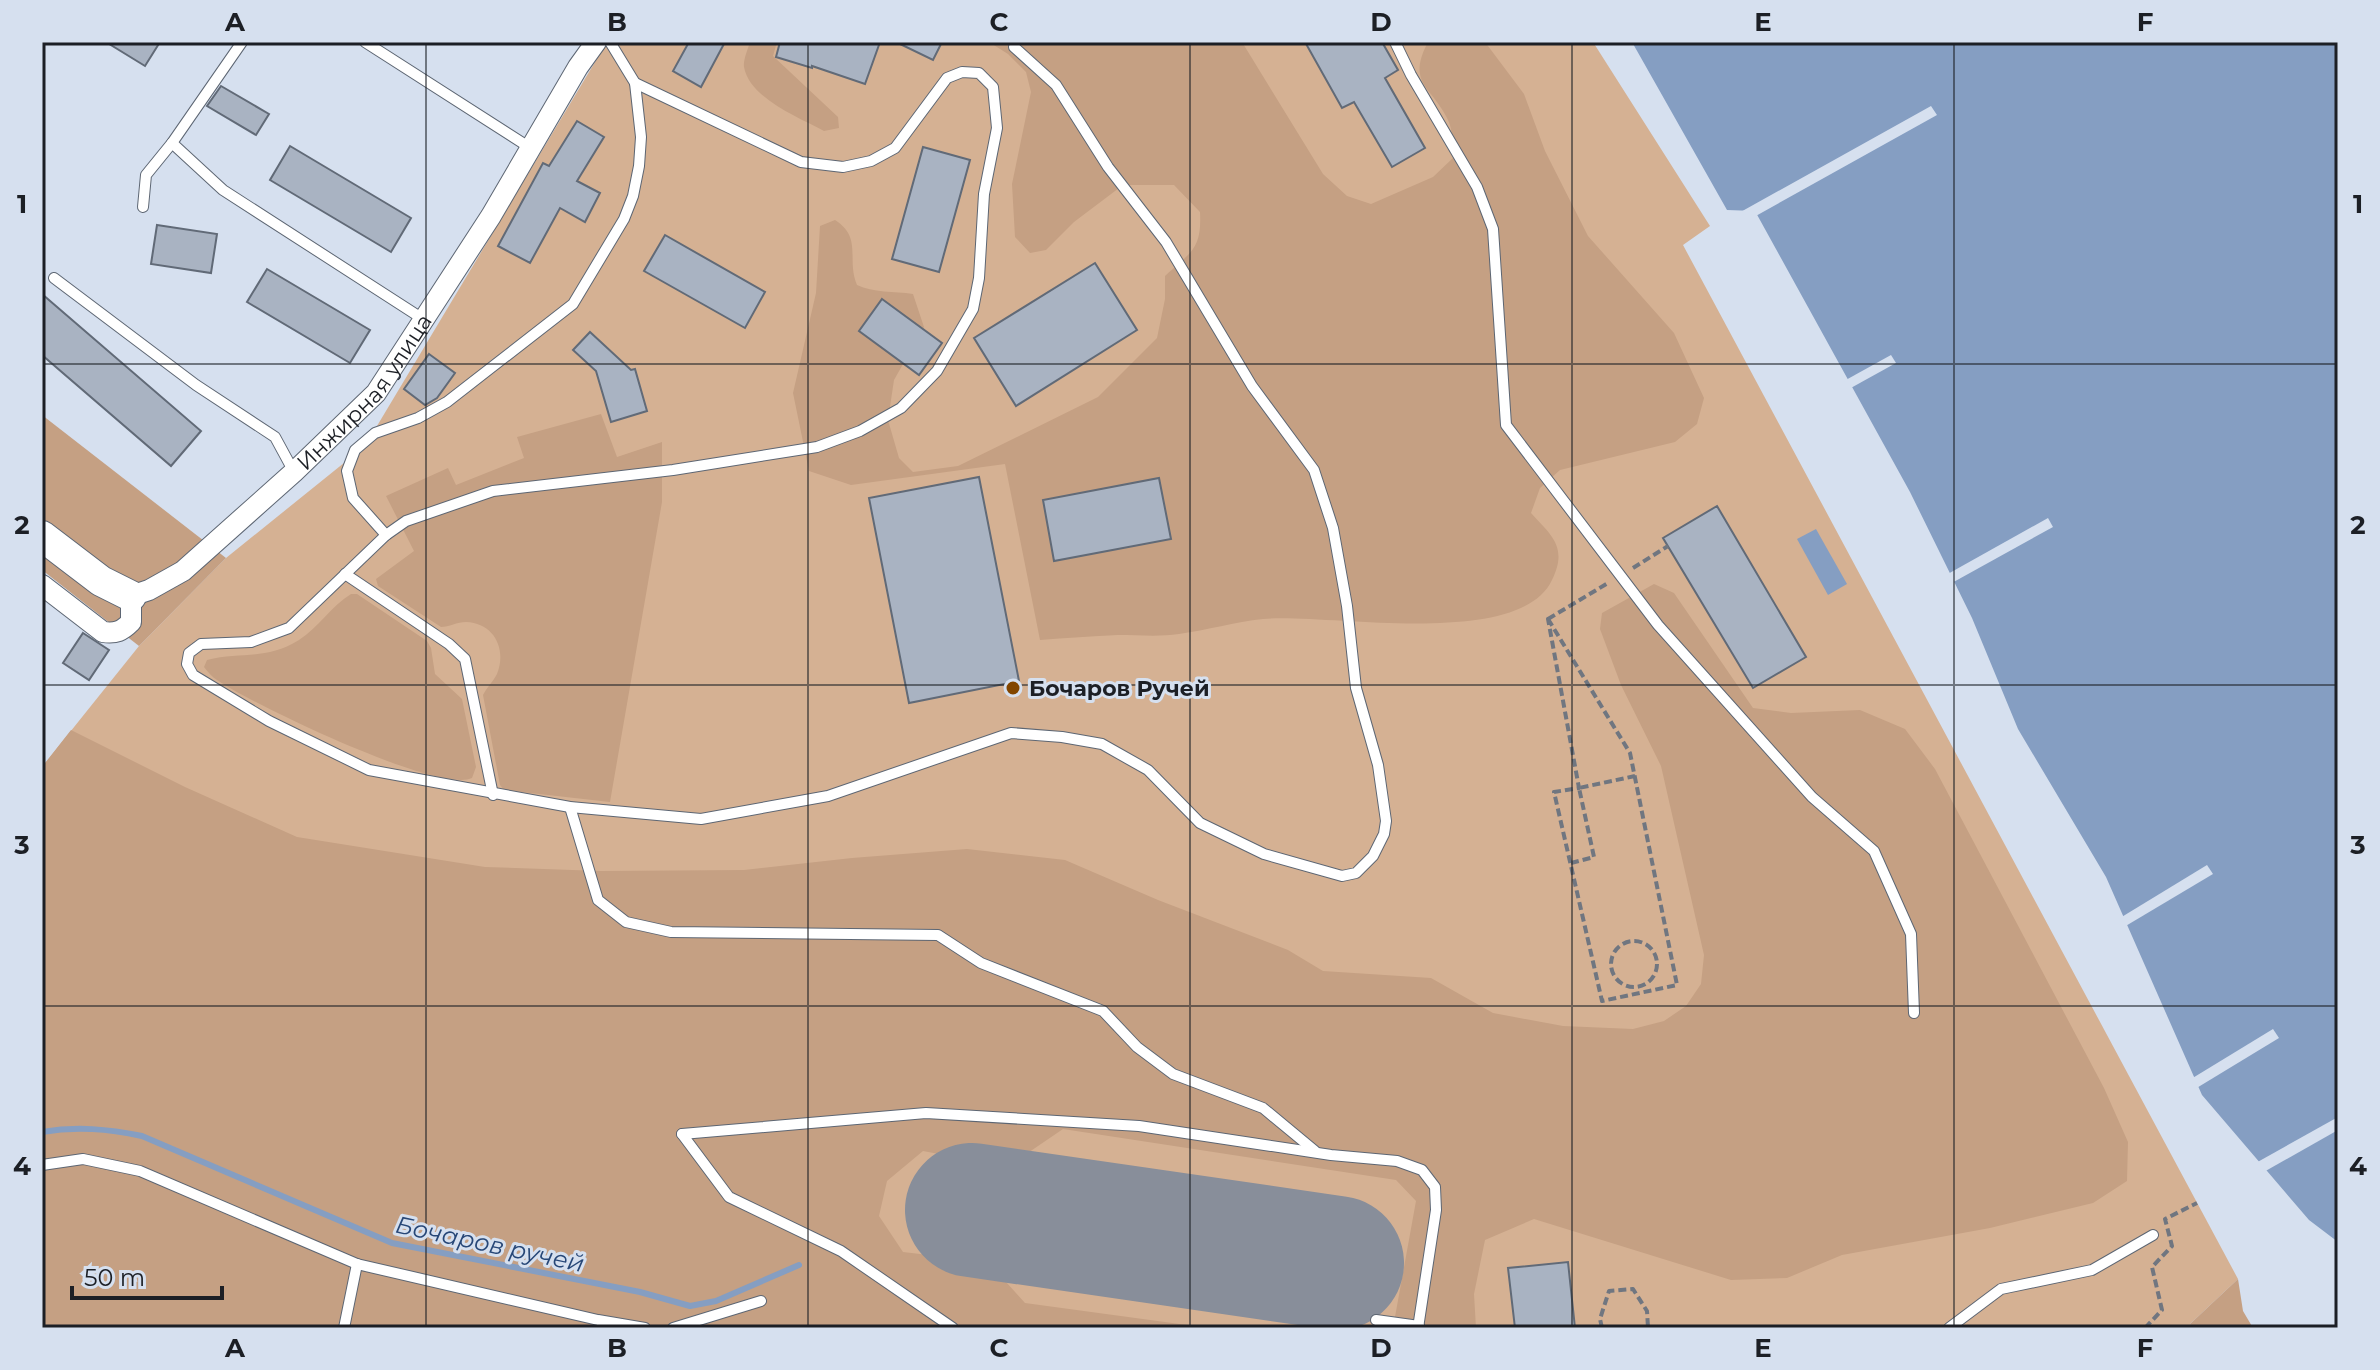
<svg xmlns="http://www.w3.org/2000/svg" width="2380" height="1370" font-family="Montserrat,sans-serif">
<rect width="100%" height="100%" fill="#d6e0ef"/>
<polygon fill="#d5b193" points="607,42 1593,42 1710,226 1683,245 2238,1279 2190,1324 2191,1328 804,1328 42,767 139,646 226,558 365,446"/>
<g fill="#c5a083">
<path d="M750,42H777L773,56L838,117L839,128L824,131C800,118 750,99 744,67C743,60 748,49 750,42Z"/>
<path d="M989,42H1242L1323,174L1347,196L1371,204L1433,177L1454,157C1453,146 1453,130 1448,120C1432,86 1406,84 1428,42H1485L1524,94L1545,151L1588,236L1674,333L1704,398L1697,424L1675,442L1560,470L1540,488L1531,513C1552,536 1568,547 1552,580C1519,650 1328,613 1263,619C1235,622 1207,630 1179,634C1159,637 1138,635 1118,635C1092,636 1066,638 1040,640L1005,464L851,485L809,471L793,393L816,293L820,226L835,220C863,238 846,259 857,285C873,293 894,291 913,294L924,327L894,380L888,420L899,458L913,472L958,466L1098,397L1157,338L1165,299V276C1191,252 1202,249 1200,212L1174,185H1123L1074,222L1046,250L1030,253L1015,237L1012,184L1031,92L1026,72L1008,54Z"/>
<path d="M601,414L617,457L662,442V502L610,802L504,790L500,785L483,695C487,687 493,682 497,674C507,649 494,623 466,622C457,622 449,627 441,627L378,586L376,579L414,551L386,496L448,468L456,485L524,458L517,437Z"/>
<polygon points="42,415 226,558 139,646 42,570"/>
<polygon points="1654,584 1674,593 1753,708 1791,713 1860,710 1905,729 1935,769 2104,1088 2128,1142 2127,1181 2093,1203 1990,1228 1842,1255 1787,1278 1731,1280 1534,1219 1485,1240 1474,1294 1476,1328 1393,1328 1416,1201 1396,1180 1063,1129 1007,1167 923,1151 887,1181 879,1216 903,1252 988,1262 1025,1303 1209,1328 42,1328 42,767 71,730 185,787 297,837 485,867 601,871 744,870 852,858 967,849 1065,860 1158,900 1288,950 1323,971 1431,978 1493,1013 1563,1026 1633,1029 1664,1021 1686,1006 1701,984 1704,955 1661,766 1621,685 1600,629 1602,613"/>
<path d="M351,594H357L427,641L431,648L435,674L462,699L476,767L472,778C438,794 252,704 217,680C212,677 208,672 204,667L207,660C241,651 265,661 299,640C319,627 331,606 351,594Z"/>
<polygon points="2238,1279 2243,1311 2253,1328 2191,1328 2190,1324"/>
</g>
<g fill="#859ec2">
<polygon points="1632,42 2338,42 2338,1242 2309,1220 2202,1095 2106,877 2018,729 1972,618 1910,492 1755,211 1727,210"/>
<polygon points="1816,529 1847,584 1828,595 1797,539"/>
</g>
<g fill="#d6e0ef">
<polygon points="1931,106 1937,115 1754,217 1753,215 1737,214"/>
<polygon points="1891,355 1896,363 1849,389 1844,381"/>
<polygon points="2048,518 2053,527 1950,584 1946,575"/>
<polygon points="2207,865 2213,874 2124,927 2120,918"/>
<polygon points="2273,1029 2279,1038 2195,1089 2191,1079"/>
<polygon points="2338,1117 2338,1130 2262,1173 2254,1164"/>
</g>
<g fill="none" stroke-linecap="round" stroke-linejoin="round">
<path stroke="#859ec2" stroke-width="6" d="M42,1132C77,1126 108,1129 142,1136L392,1243L640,1292L690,1306L716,1301L799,1265"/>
<polyline stroke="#888e9a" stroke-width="134" points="972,1210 1337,1263"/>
</g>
<g fill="#a9b3c2" stroke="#616a77" stroke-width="2">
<polygon points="106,42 160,42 145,66"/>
<polygon points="689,42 725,42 701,87 673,71"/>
<polygon points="780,42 880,42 865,84 812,66 812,68 776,57"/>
<polygon points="896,42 942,42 933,60"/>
<polygon points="1305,42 1382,42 1398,70 1385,78 1425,148 1392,167 1354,102 1342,108"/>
<polygon points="221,86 269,114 256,135 207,106"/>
<polygon points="577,121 604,137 577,181 600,193 585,222 560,208 530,263 498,246 543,163 549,166"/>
<polygon points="290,146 411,218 391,252 270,180"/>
<polygon points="923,147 970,160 939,272 892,259"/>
<polygon points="157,225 217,234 211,273 151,264"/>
<polygon points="665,235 765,292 745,328 644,271"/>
<polygon points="1095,263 1137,330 1016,406 974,338"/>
<polygon points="267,269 370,330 350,363 247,302"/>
<polygon points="42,294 201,431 171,466 42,355"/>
<polygon points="882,299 942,343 919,375 859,331"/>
<polygon points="590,332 631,370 635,369 647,411 611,422 596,371 573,350"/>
<polygon points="429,354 455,373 437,398 425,405 404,389"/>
<polygon points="979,477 1019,681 909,703 869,498"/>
<polygon points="1159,478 1171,539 1054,561 1043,500"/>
<polygon points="1717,506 1806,657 1753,688 1663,538"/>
<polygon points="83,633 109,650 89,680 63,663"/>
<polygon points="1568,1262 1575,1328 1515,1328 1508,1268"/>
</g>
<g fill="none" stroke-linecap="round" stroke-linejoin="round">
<g stroke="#5d6673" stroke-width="12">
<g id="lane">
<polyline points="365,42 532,149"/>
<polyline points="610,42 635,83 801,162 843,167 871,161 895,148 947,78 962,72 979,73 993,87 997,128 984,194 979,278 973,309 937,371 901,408 860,431 817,447 673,470 493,491 406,521 386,535 289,628 251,642 201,644 189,653 187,664 193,675 269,721 369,770 570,807 701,819 828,796 1011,733 1062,737 1102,744 1148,770 1200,823 1264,854 1342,876 1356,873 1373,856 1384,834 1386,821 1378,765 1356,688 1347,606 1333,528 1314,470 1252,386 1166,242 1108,167 1056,85 1014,47"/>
<polyline points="1395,42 1411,75 1477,187 1493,229 1506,425 1658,625 1812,797 1874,851 1911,934 1914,1013"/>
<polyline points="172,143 223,190 423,319"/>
<polyline points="143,207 146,175 172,143 242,42"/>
<polyline points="54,278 196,385 275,437 294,472"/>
<polyline points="386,535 353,498 347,471 355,450 375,433 418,418 447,402 573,304 624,219 633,196 639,166 641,137 635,83"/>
<polyline points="345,574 449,644 465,659 493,795"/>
<polyline points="570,807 598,900 626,922 671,932 938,935 981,963 1103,1011 1137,1047 1173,1074 1263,1108 1315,1151"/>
<polyline points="682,1134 926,1113 1139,1126 1331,1155 1397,1161 1422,1170 1435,1187 1436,1210 1418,1328"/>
<polyline points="682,1134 729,1197 841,1251 953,1328"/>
<polyline points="42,1165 83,1159 140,1171 357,1264 598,1320 645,1328"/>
<polyline points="1376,1320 1419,1326"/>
<polyline points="344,1328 357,1264"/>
<polyline points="673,1328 761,1301"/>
<polyline points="1949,1328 2001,1289 2092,1270 2153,1235"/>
</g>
</g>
<g stroke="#5d6673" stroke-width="22">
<g id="street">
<path id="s1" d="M42,585L103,632C116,634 122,631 131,622V596L149,590L183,571L294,472L376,393L491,216L578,67L596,42"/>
</g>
</g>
<g stroke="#5d6673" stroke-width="32">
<polyline id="secondary" points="42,536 101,581 131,596"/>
</g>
<g stroke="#707680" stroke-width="4" stroke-dasharray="8 4" stroke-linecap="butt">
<polyline points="1633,568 1668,546"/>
<polygon points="1548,619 1630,753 1677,985 1602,1001 1554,792 1579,788"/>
<polyline points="1548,619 1608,583"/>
<polyline points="1571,863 1594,857 1579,788 1635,776"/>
<circle cx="1634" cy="964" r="23"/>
<polyline points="1602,1328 1600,1319 1609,1291 1633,1289 1647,1311 1648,1328"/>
<polyline points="2145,1328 2162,1310 2152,1267 2172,1246 2165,1219 2197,1203"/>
</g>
<use href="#lane" stroke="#fff" stroke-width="10"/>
<use href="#street" stroke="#fff" stroke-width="20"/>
<use href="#secondary" stroke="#fff" stroke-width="30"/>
</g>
<path fill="none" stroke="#1c1f25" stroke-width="2" stroke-opacity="0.55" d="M426,42V1328M808,42V1328M1190,42V1328M1572,42V1328M1954,42V1328M42,364H2338M42,685H2338M42,1006H2338"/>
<circle fill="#824600" stroke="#d6e0ef" stroke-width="3" cx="1013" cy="688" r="8"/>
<g text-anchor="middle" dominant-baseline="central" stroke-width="6" stroke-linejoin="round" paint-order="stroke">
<g font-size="22" fill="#1c1f25" stroke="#d6e0ef">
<text stroke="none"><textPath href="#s1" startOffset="448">Инжирная улица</textPath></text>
</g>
<g font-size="22" font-weight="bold" fill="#1c1f25" stroke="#d6e0ef" text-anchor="start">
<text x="1029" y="688">Бочаров Ручей</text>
</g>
<g font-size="24" font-style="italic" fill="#274777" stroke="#d6e0ef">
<text transform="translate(490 1244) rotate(12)">Бочаров ручей</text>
</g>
</g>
<rect width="2380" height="1370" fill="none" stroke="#d6e0ef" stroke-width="88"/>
<path d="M72 1286v12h150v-12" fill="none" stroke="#1c1f25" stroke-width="4"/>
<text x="84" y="1286" font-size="24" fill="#1c1f25" stroke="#d6e0ef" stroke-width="6" paint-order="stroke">50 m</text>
<rect x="44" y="44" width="2292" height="1282" fill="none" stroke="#1c1f25" stroke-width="3"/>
<g font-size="26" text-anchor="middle" font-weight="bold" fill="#1c1f25">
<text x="235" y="31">A</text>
<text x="617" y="31">B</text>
<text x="999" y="31">C</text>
<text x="1381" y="31">D</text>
<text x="1763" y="31">E</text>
<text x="2145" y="31">F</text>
<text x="22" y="213">1</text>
<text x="2358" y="213">1</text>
<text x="22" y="534">2</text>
<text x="2358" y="534">2</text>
<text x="22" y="854">3</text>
<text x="2358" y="854">3</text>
<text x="22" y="1175">4</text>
<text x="2358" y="1175">4</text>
<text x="235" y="1357">A</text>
<text x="617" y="1357">B</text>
<text x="999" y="1357">C</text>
<text x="1381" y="1357">D</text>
<text x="1763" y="1357">E</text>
<text x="2145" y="1357">F</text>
</g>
</svg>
